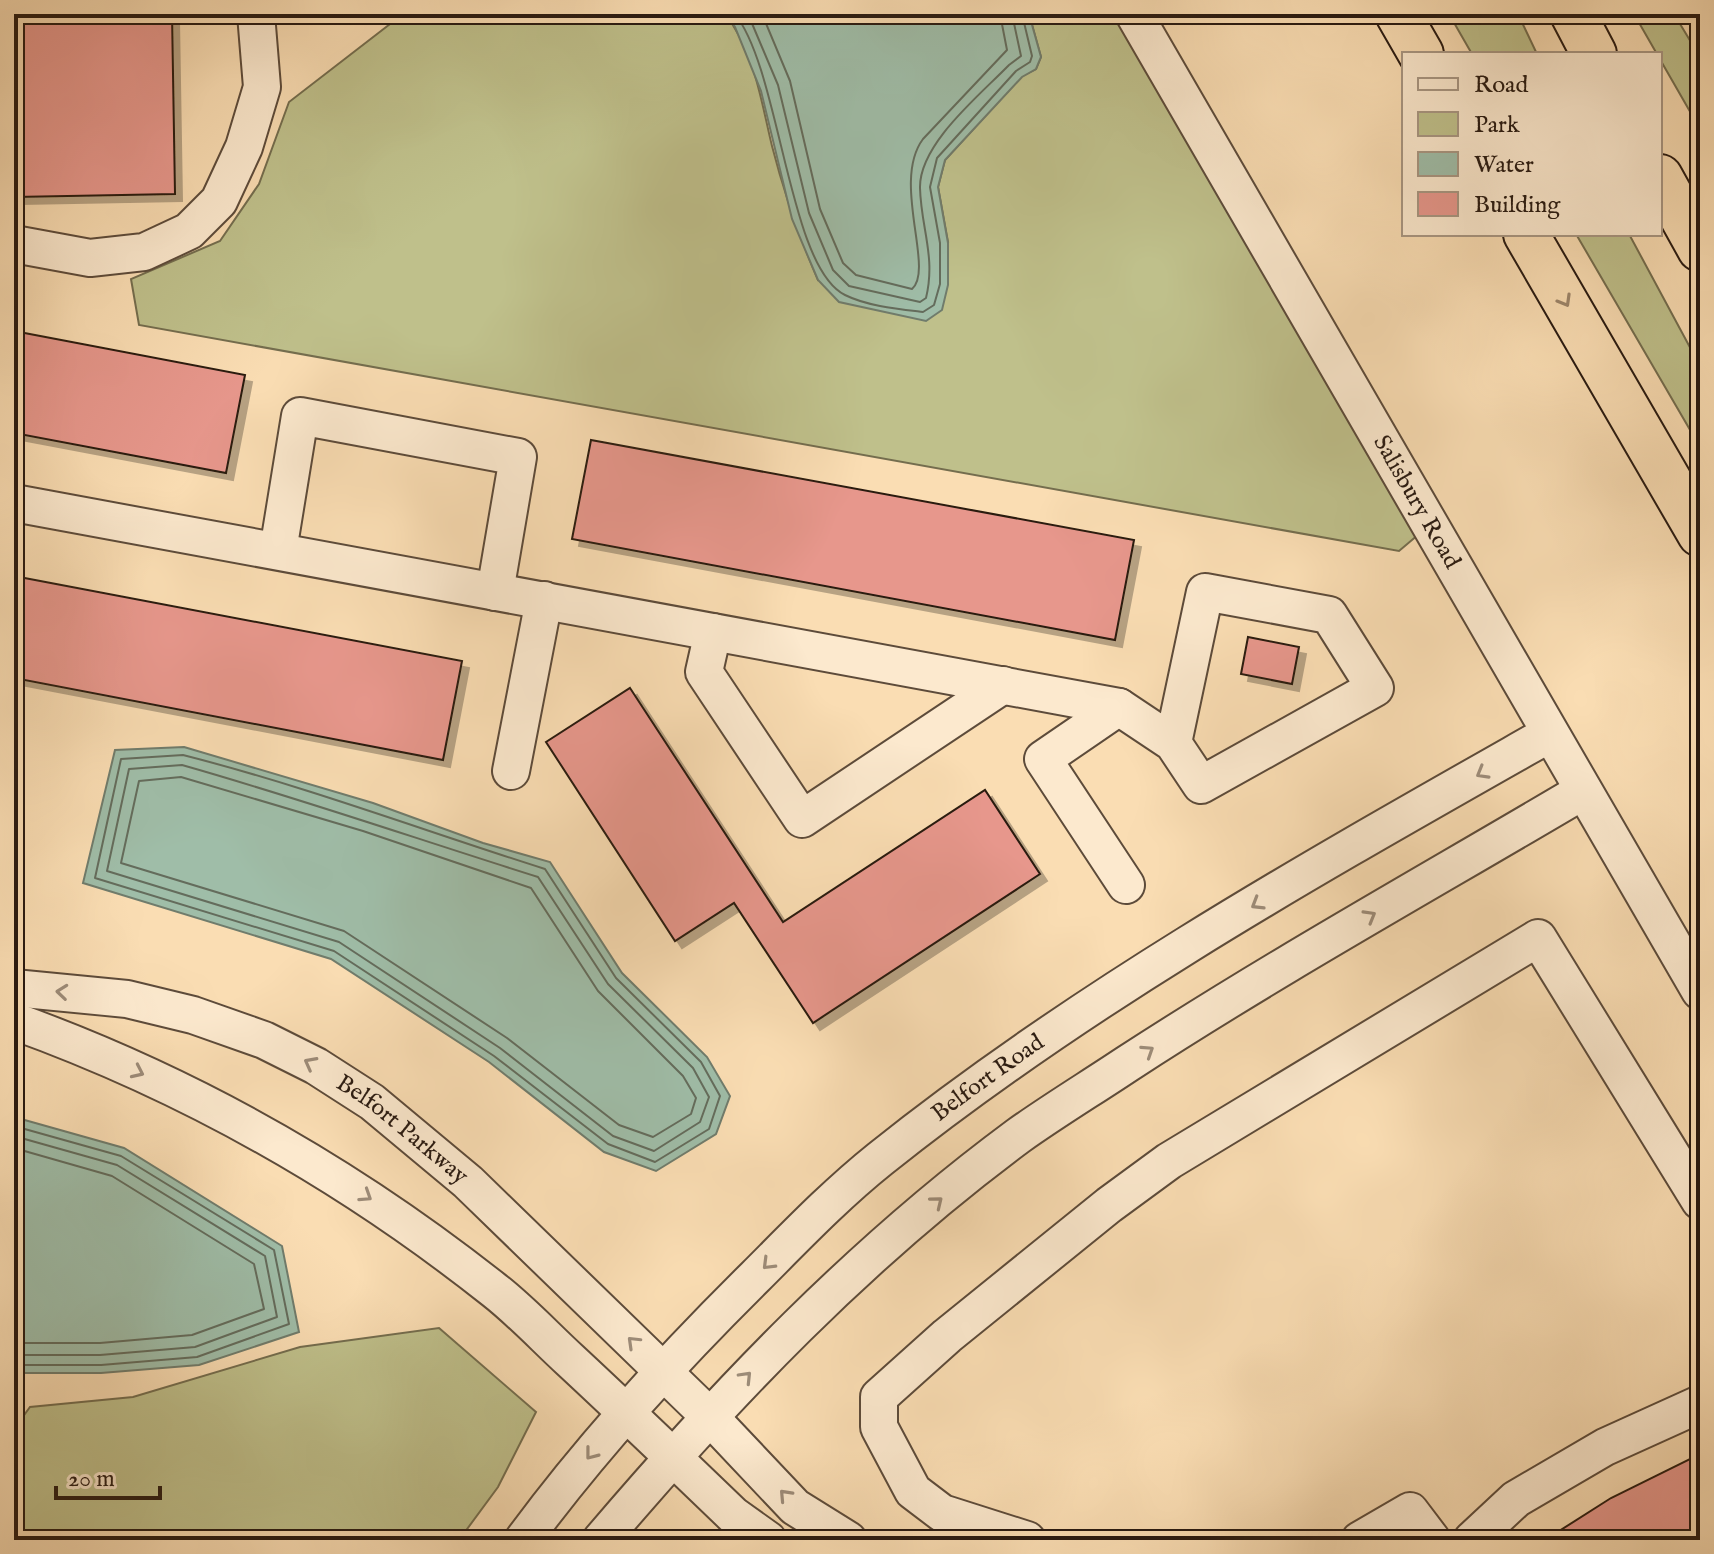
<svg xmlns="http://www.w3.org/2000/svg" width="1714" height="1554" font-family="'IM FELL English',serif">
<defs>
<filter id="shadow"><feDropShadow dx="7" dy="7" stdDeviation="0" flood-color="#0004"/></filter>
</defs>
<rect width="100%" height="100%" fill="#faddb3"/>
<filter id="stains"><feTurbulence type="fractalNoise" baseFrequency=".0025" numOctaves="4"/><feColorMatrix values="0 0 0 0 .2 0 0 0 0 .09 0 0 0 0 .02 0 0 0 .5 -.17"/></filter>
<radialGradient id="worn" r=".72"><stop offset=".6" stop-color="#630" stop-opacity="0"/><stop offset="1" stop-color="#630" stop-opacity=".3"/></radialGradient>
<g fill="#bfc08b" stroke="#746d4e" stroke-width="2">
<path d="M403,14H725C755,52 761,101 772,146C784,193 799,236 818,280L948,242L938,187L945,160L1022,76L1036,69L1041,57L1029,14H1118L1419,534L1399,551L139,325L131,279L220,241L259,184L289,102Z"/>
<polygon points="1449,14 1518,14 1537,54 1472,54"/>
<polygon points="1634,14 1674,14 1700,57 1700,129"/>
<polygon points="1576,234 1629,234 1700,366 1700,447"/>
<polygon points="439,1328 536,1412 498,1487 459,1540 14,1540 14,1429 30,1407 133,1397 300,1347"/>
</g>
<g fill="#9fbda8" stroke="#707c6c" stroke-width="2">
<polygon points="725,14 1029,14 1041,57 1036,69 1022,77 945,160 938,187 948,243 948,285 942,310 926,321 839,302 818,280 792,219 761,91 735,27"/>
<polygon points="184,747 373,803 483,843 550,862 622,973 707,1057 730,1096 716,1134 656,1171 604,1152 489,1062 331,959 83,883 115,750"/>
<polygon points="14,1117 124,1148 282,1246 299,1332 199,1365 101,1373 14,1373"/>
</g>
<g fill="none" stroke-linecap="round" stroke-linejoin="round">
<g stroke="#646c5c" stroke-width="2">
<path d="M735,14C781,72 788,267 845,295C867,306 898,309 923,312L934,305L940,284V243L930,187L937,158L1016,71L1030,62L1032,56L1022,14"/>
<path d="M748,14L778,85L809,213L833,270L849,286L920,302L926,298C936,257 921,228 920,188C919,144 980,95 1009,65L1021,56L1012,14"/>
<path d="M762,14L790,81L820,209L843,263L856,275L912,289C935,269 891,182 923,139L1007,50L1000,14"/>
<path d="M183,755C305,786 425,831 545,869L616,978L701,1062L720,1096L709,1129L655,1162L608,1144L494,1056L334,951L95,878L121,759Z"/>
<path d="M182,765C302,799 420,840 538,877L608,984L693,1068L709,1097L700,1122L654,1151L613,1136L500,1048L339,942L107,871L129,769Z"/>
<polygon points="181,777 363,831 531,888 598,991 683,1076 696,1098 691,1114 653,1137 619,1125 507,1038 344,931 121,863 139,781"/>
<polyline points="14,1126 121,1156 274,1250 289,1324 197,1357 101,1365 14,1365"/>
<polyline points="14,1136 117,1165 265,1256 277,1317 195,1347 100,1355 14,1355"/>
<polyline points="14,1148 112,1176 254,1264 264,1309 192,1335 100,1343 14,1343"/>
</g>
</g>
<g fill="#e7978c" stroke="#291a11" stroke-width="2" filter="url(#shadow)">
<polygon points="14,14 172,14 175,194 14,197"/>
<polygon points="14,331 245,375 226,473 14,433"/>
<polygon points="591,440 1134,540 1115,640 572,539"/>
<polygon points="14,576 462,661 443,760 14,678"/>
<polygon points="1248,637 1299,647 1292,684 1241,674"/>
<polygon points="630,688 783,922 985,790 1040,874 813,1023 734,903 675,941 546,742"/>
<polygon points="1700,1454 1700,1540 1545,1540 1611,1498"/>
</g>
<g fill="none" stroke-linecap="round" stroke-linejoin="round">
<g stroke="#5d4b3a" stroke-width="40">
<g id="minor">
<path id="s1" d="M1134,14L1700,991"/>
<polyline points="14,244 90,258 144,252 189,231 219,201 244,147 262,87 256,14"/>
<polyline points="14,503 1119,707 1173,743 1201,785 1375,688 1329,615 1205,592 1173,743"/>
<polyline points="278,551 300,416 518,457 495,592"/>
<polyline points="713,632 704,672 802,819 1003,685"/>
<polyline points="1119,707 1043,759 1126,885"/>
<polyline points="511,771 544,600"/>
<path id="s2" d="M14,988L127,999L193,1015L264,1040L316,1066L372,1102L468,1182L709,1416L795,1507L848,1540"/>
<path d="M14,1021C189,1084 349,1175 494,1290C521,1311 545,1337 570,1360C625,1411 679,1463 733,1515L768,1540"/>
<path id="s3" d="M523,1540C593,1445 671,1360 755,1277C795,1237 835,1195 880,1159C1086,994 1320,864 1549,734"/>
<path d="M601,1540C727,1392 860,1253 1018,1136C1053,1111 1091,1088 1127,1064C1276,967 1431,881 1583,791"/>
<polyline points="1027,1540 942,1513 913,1491 879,1427 879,1397 947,1336 1109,1205 1169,1161 1538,938 1700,1201"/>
<polyline points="1360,1540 1410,1511 1432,1540"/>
<polyline points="1472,1540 1516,1499 1605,1447 1700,1404"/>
</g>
</g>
<g stroke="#291a11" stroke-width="48">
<g id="highway">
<polyline points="1398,14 1421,54"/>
<polyline points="1573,14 1594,54"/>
<polyline points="1660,177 1700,249"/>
<polyline points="1526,234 1700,534"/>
</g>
</g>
<use href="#minor" stroke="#fce9ce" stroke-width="36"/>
<use href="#highway" stroke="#faddb3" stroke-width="44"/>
</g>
<defs><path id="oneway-chevron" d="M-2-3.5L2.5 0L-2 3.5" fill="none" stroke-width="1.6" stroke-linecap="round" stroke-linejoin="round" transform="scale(2)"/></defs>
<use stroke="#9c856a" href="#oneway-chevron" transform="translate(1565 301) rotate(60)"/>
<g stroke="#9d8c79">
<use href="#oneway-chevron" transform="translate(1482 773) rotate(150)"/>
<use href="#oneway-chevron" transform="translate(1257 904) rotate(149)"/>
<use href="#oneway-chevron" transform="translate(1370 916) rotate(-30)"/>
<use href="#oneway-chevron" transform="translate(62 992) rotate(-174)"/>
<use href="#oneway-chevron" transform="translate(1148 1051) rotate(-33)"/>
<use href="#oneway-chevron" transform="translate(310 1063) rotate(-152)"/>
<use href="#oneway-chevron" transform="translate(138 1072) rotate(25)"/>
<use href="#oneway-chevron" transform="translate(366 1196) rotate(33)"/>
<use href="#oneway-chevron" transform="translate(937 1202) rotate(-39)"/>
<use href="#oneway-chevron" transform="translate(768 1264) rotate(135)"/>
<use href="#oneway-chevron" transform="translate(633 1342) rotate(-136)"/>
<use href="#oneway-chevron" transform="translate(746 1377) rotate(-46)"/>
<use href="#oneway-chevron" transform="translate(591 1454) rotate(128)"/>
<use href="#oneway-chevron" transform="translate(785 1495) rotate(-133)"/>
</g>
<g text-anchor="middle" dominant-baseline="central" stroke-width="8" stroke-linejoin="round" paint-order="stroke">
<g font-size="24" fill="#291a11" stroke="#fce9ce">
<text stroke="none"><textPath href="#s1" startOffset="564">Salisbury Road</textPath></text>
<text stroke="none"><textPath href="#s3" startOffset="658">Belfort Road</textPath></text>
<text stroke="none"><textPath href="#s2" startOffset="422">Belfort Parkway</textPath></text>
</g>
</g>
<rect width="1714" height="1554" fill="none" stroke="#faddb3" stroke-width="48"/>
<rect x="16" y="16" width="1682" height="1522" fill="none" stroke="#291a11" stroke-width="4"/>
<rect x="24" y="24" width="1666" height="1506" fill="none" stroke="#291a11" stroke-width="2"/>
<rect x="1402" y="52" width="260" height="184" fill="#fce9ce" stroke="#a89682" stroke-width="2"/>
<rect x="1418" y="78" width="40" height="12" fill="#fce9ce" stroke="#a89682" stroke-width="2"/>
<text x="1474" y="92" font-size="24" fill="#291a11">Road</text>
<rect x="1418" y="112" width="40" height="24" fill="#bfc08b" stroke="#a89682" stroke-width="2"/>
<text x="1474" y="132" font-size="24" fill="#291a11">Park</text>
<rect x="1418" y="152" width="40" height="24" fill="#9fbda8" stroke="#a89682" stroke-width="2"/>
<text x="1474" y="172" font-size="24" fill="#291a11">Water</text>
<rect x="1418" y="192" width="40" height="24" fill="#e7978c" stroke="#a89682" stroke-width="2"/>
<text x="1474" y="212" font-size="24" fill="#291a11">Building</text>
<path d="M56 1486v12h104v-12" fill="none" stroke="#291a11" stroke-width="4"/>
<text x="68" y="1486" font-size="24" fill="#291a11" stroke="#fce9ce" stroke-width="6" paint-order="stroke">20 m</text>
<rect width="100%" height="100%" filter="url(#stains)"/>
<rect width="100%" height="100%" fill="url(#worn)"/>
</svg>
